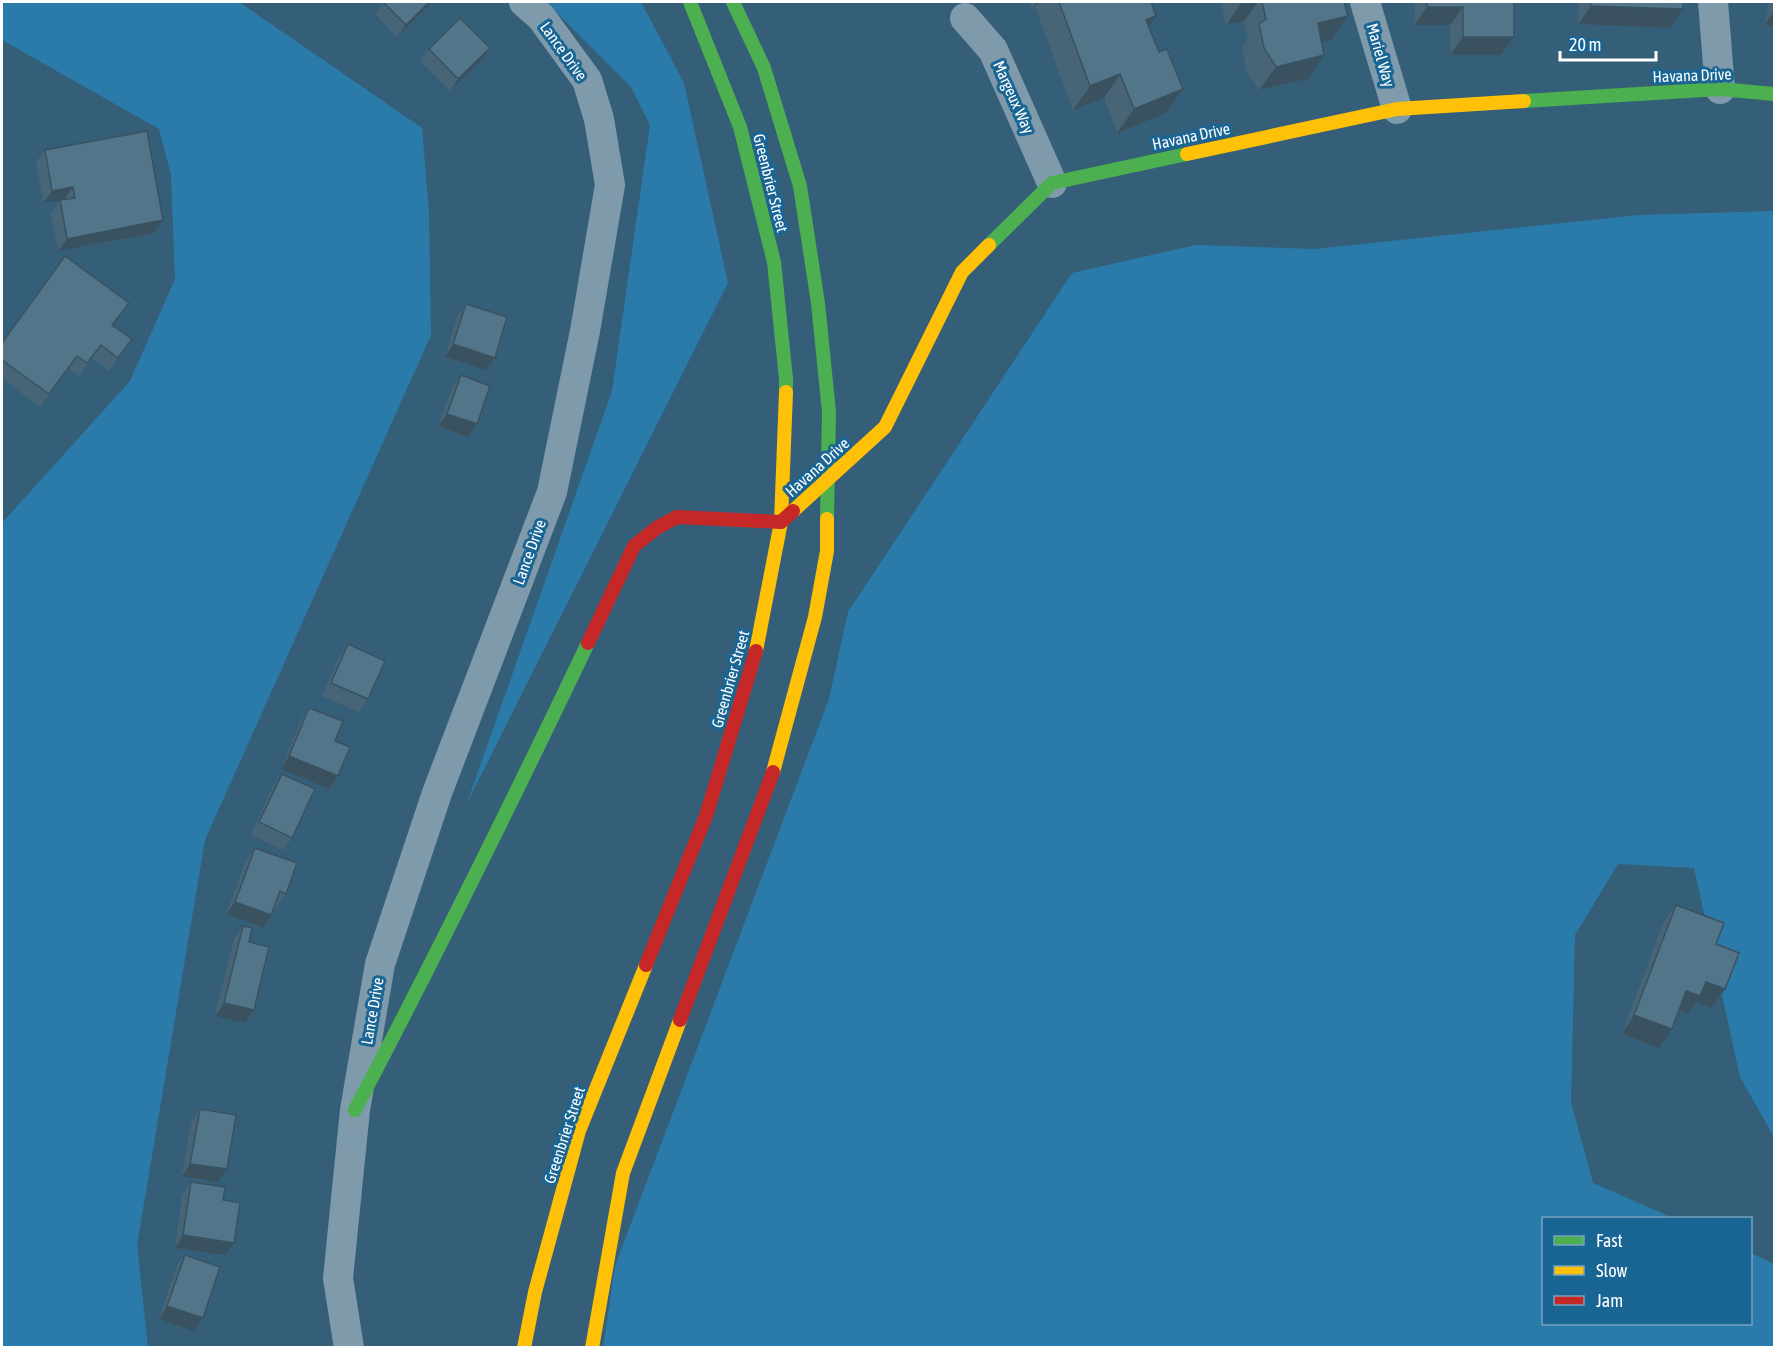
<svg xmlns="http://www.w3.org/2000/svg" width="1776" height="1349" font-family="'Asap Condensed',sans-serif">
<rect width="100%" height="100%" fill="#355f78"/>
<g fill="#2a7ba9">
<polygon points="2,2 239,2 422,128 429,213 431,335 205,840 137,1245 148,1347 2,1347 2,523 130,381 175,279 171,175 159,129 2,40"/>
<polygon points="546,2 641,2 684,83 728,283 467,803 612,391 650,125 631,87"/>
<polygon points="1774,211 1774,1137 1740,1077 1694,868 1618,864 1575,935 1571,1102 1593,1183 1673,1218 1544,1218 1544,1324 1750,1324 1751,1253 1774,1264 1774,1347 603,1348 615,1266 829,699 848,612 1072,273 1196,245 1315,249 1639,215"/>
</g>
<g fill="none" stroke-linecap="round" stroke-linejoin="round">
<g stroke="#7e9aab" stroke-width="30">
<polyline points="1365,2 1397,109"/>
<polyline points="1713,2 1720,89"/>
<polyline points="965,18 993,50 1052,183"/>
<polyline points="349,1348 338,1278 355,1110 380,964 437,793 552,492 585,331 610,185 599,119 587,80 541,17 524,2"/>
</g>
<g stroke="#4caf50" stroke-width="14">
<polyline points="690,2 740,127 774,262 786,379 786,392"/>
<polyline points="733,2 764,68 800,186 818,303 829,412 827,519"/>
<polyline points="1524,101 1720,89 1774,94"/>
<polyline points="989,245 1052,183 1187,154"/>
<path d="M355,1110C436,956 513,800 588,643"/>
</g>
<g stroke="#ffc107" stroke-width="14">
<polyline points="1187,154 1397,109 1524,101"/>
<polyline points="793,511 885,427 962,272 989,245"/>
<polyline points="756,651 781,522 786,392"/>
<polyline points="773,772 815,617 827,551 827,519"/>
<polyline points="524,1348 535,1292 579,1131 646,965"/>
<polyline points="592,1348 623,1173 680,1020"/>
</g>
<g stroke="#c62828" stroke-width="14">
<polyline points="588,643 634,546 658,527 677,517 781,522 793,511"/>
<polyline points="646,965 706,816 756,651"/>
<polyline points="680,1020 773,772"/>
</g>
</g>
<g fill="#476576">
<polygon points="383,2 428,6 397,37 375,14"/>
<polygon points="1029,2 1151,2 1149,26 1159,52 1183,89 1166,113 1117,133 1104,98 1073,110 1035,7 1032,9"/>
<polygon points="1221,2 1344,2 1348,16 1331,40 1322,42 1308,79 1259,90 1247,72 1242,48 1248,39 1244,21 1226,25"/>
<polygon points="1415,2 1514,2 1514,37 1501,55 1450,55 1450,25 1414,25"/>
<polygon points="1579,2 1683,2 1670,28 1578,24"/>
<polygon points="1769,2 1774,2 1774,27 1765,25"/>
<polygon points="429,49 481,61 450,91 420,61"/>
<polygon points="45,150 163,220 154,233 58,251 51,213 60,200 64,200 43,203 36,162"/>
<polygon points="466,304 495,358 486,370 445,357 457,316"/>
<polygon points="113,325 132,339 109,371 92,358 79,376 69,368 40,407 2,378 2,343"/>
<polygon points="461,375 477,424 468,437 438,426 452,388"/>
<polygon points="348,644 368,699 359,712 322,696 339,657"/>
<polygon points="309,708 335,741 338,776 329,789 281,769 301,720"/>
<polygon points="282,774 292,838 283,850 251,835 273,786"/>
<polygon points="255,848 286,894 277,906 275,906 263,928 226,914 246,860"/>
<polygon points="1676,905 1716,944 1725,989 1712,1008 1696,1002 1688,1014 1679,1011 1672,1029 1659,1048 1622,1034 1663,923"/>
<polygon points="243,926 249,942 245,1023 215,1016 234,939"/>
<polygon points="200,1109 227,1169 218,1182 182,1176 191,1122"/>
<polygon points="191,1182 223,1200 225,1255 175,1248 182,1195"/>
<polygon points="185,1255 194,1331 159,1319 176,1267"/>
</g>
<g fill="#3a5260">
<polygon points="429,2 431,2 428,6 397,37 406,25"/>
<polygon points="1037,2 1039,2 1035,7 1032,9"/>
<polygon points="1242,2 1258,2 1244,21 1226,25"/>
<polygon points="1591,6 1683,9 1670,28 1578,24"/>
<polygon points="1427,7 1463,7 1450,25 1414,25"/>
<polygon points="1774,11 1774,27 1765,25"/>
<polygon points="1156,16 1140,40 1146,20"/>
<polygon points="1348,16 1331,40 1301,47 1318,23"/>
<polygon points="1463,37 1514,37 1501,55 1450,55"/>
<polygon points="490,48 481,61 450,91 458,79"/>
<polygon points="1324,55 1308,79 1259,90 1276,67"/>
<polygon points="1120,74 1104,98 1073,110 1090,86"/>
<polygon points="1183,89 1166,113 1117,133 1134,109"/>
<polygon points="73,187 64,200 43,203 52,191"/>
<polygon points="163,220 154,233 58,251 67,239"/>
<polygon points="453,344 495,358 486,370 445,357"/>
<polygon points="447,414 477,424 468,437 438,426"/>
<polygon points="289,756 338,776 329,789 281,769"/>
<polygon points="235,902 271,915 263,928 226,914"/>
<polygon points="1706,982 1725,989 1712,1008 1696,1002 1688,1014 1673,1009 1686,991"/>
<polygon points="224,1003 254,1010 245,1023 215,1016"/>
<polygon points="1634,1015 1672,1029 1659,1048 1622,1034"/>
<polygon points="190,1164 227,1169 218,1182 182,1176"/>
<polygon points="183,1235 234,1243 225,1255 175,1248"/>
<polygon points="167,1306 203,1318 194,1331 159,1319"/>
</g>
<g fill="#537589" stroke="#3a5260" stroke-width="1.5">
<polygon points="383,2 429,2 406,25"/>
<polygon points="1059,2 1151,2 1156,16 1146,20 1159,52 1167,49 1183,89 1134,109 1120,74 1090,86"/>
<polygon points="1262,2 1344,2 1348,16 1318,23 1324,55 1276,67 1264,48 1259,24 1266,19"/>
<polygon points="1427,2 1514,2 1514,37 1463,37 1463,7 1427,7"/>
<polygon points="1591,2 1683,2 1683,9 1591,6"/>
<polygon points="460,18 490,48 458,79 429,49"/>
<polygon points="147,131 163,220 67,239 60,200 75,198 73,187 52,191 45,150"/>
<polygon points="65,256 129,303 112,325 132,339 118,358 101,345 87,363 77,356 49,394 2,360 2,343"/>
<polygon points="466,304 507,317 495,358 453,344"/>
<polygon points="461,375 490,386 477,424 447,414"/>
<polygon points="348,644 385,661 368,699 331,683"/>
<polygon points="309,708 343,721 335,741 350,747 338,776 289,756"/>
<polygon points="282,774 315,789 292,838 259,822"/>
<polygon points="255,848 297,863 286,894 280,891 271,915 235,902"/>
<polygon points="1676,905 1724,923 1716,944 1739,953 1725,989 1706,982 1700,996 1686,991 1672,1029 1634,1015"/>
<polygon points="243,926 252,928 249,942 269,947 254,1010 224,1003"/>
<polygon points="200,1109 236,1115 227,1169 190,1164"/>
<polygon points="191,1182 225,1187 223,1200 240,1203 234,1243 183,1235"/>
<polygon points="185,1255 220,1267 203,1318 167,1306"/>
</g>
<g text-anchor="middle" dominant-baseline="central" stroke-width="6" stroke-linejoin="round" paint-order="stroke">
<g font-size="16" fill="#fff" stroke="#196594">
<text transform="translate(564 51) rotate(54)">Lance Drive</text>
<text transform="translate(1381 55) rotate(74)">Mariel Way</text>
<text transform="translate(1692 75) rotate(-2)">Havana Drive</text>
<text transform="translate(1014 97) rotate(66)">Margeux Way</text>
<text transform="translate(1191 136) rotate(-12)">Havana Drive</text>
<text transform="translate(771 183) rotate(76)">Greenbrier Street</text>
<text transform="translate(817 467) rotate(-42)">Havana Drive</text>
<text transform="translate(529 552) rotate(-70)">Lance Drive</text>
<text transform="translate(730 679) rotate(-74)">Greenbrier Street</text>
<text transform="translate(372 1011) rotate(-80)">Lance Drive</text>
<text transform="translate(564 1135) rotate(-72)">Greenbrier Street</text>
</g>
</g>
<rect width="1776" height="1349" fill="none" stroke="#ffffff" stroke-width="6"/>
<rect x="1542" y="1217" width="210" height="108" fill="#196594" stroke="#75a3bf" stroke-width="1.5"/>
<rect x="1554" y="1236" width="30" height="9" fill="#4caf50" stroke="#75a3bf" stroke-width="1.5"/>
<text x="1596" y="1247" font-size="18" fill="#ffffff">Fast</text>
<rect x="1554" y="1266" width="30" height="9" fill="#ffc107" stroke="#75a3bf" stroke-width="1.5"/>
<text x="1596" y="1277" font-size="18" fill="#ffffff">Slow</text>
<rect x="1554" y="1296" width="30" height="9" fill="#c62828" stroke="#75a3bf" stroke-width="1.5"/>
<text x="1596" y="1307" font-size="18" fill="#ffffff">Jam</text>
<path d="M1560 51v9h96v-9" fill="none" stroke="#ffffff" stroke-width="3"/>
<text x="1569" y="51" font-size="18" fill="#ffffff" stroke="#196594" stroke-width="4.5" paint-order="stroke">20 m</text>
</svg>
